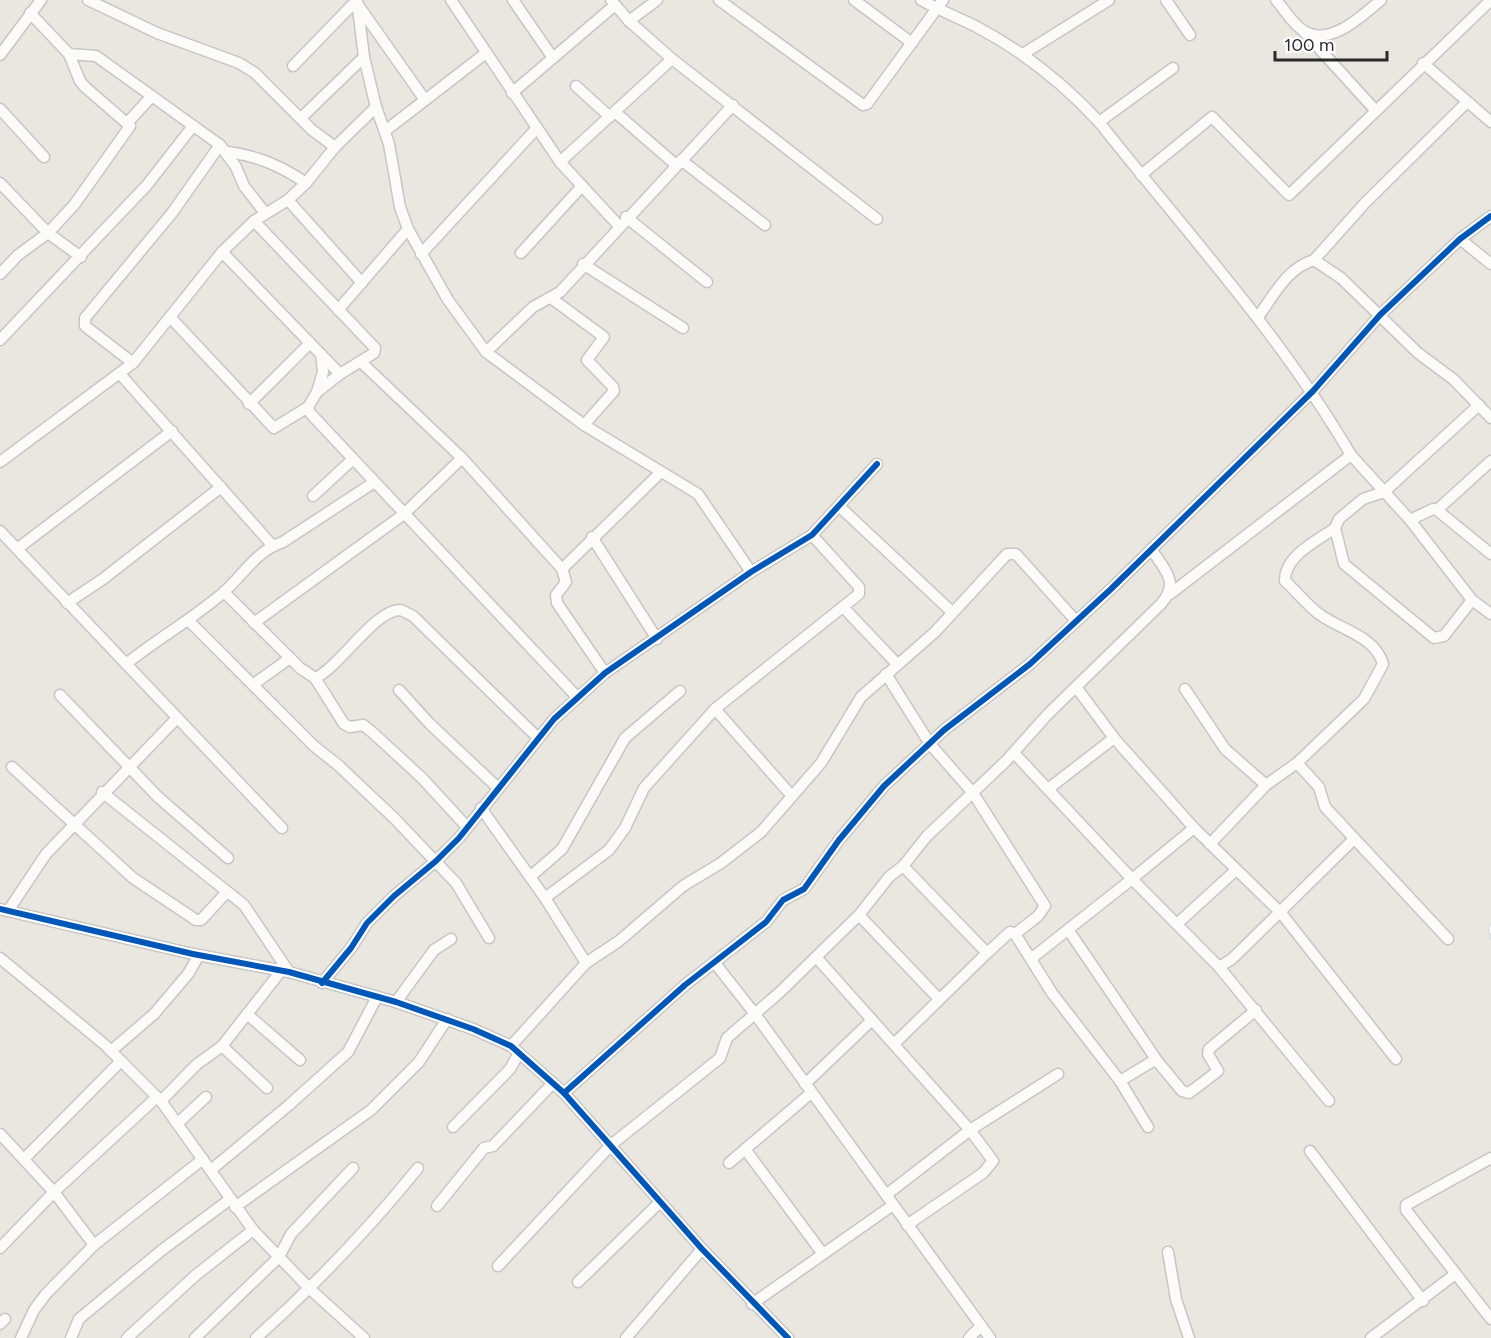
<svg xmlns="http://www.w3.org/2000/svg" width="1491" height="1338" font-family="Figtree,sans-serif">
<rect width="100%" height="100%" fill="#eae6e0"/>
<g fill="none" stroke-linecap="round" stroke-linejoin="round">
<g stroke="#c7c5c6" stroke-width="13">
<g id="minor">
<polyline points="88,0 157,33 239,63 255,73 312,130 335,147"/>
<polyline points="357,0 364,57 376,107 389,144 400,207 408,229 448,300 486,352 584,425 698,494 751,572"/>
<polyline points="451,0 560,162 619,226"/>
<polyline points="513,0 553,58"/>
<polyline points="611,0 629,21 672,59 877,219"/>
<polyline points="719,0 863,105 867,104 943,0"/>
<polyline points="854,0 912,43"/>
<path d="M921,0C939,10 957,17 975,26C1023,51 1062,82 1099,122C1186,232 1280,334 1351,455L1170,594"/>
<polyline points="1166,0 1190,35"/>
<path d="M1276,0C1284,9 1293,25 1304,31C1330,47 1362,16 1381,0"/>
<polyline points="358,5 425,100"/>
<polyline points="629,21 657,0"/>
<polyline points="1305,33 1376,111"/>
<polyline points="69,54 96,56 220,145 236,167 244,186 265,213"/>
<polyline points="1023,54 1109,0"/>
<polyline points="0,55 41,0"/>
<polyline points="1423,63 1491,122"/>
<polyline points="293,66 357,0"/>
<polyline points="576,86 610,117"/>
<polyline points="512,93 615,5"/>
<polyline points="0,109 44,157"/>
<polyline points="615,112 676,165"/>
<polyline points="301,118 364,57"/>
<polyline points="128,122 152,96"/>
<polyline points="1099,122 1173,68"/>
<polyline points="385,131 486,53"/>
<path d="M228,152C258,156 281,166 306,183"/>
<polyline points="681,160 765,225"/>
<polyline points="560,162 672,59"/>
<polyline points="1141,175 1212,117 1289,195 1491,0"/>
<polyline points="0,183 48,233 81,257"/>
<polyline points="288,200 362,283"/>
<polyline points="626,217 707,282"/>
<polyline points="1460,239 1491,264"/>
<polyline points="222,252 340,374"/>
<polyline points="521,253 582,186"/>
<polyline points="421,254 537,128"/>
<polyline points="1314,260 1365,203 1466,103"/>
<polyline points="583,264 683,328"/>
<polyline points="0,274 18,255 48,233 74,205 130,126 85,87 80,81 69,54 30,13"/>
<polyline points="551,298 604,337 587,360 613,387 614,391 584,425"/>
<polyline points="338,310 408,229"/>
<polyline points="170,317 274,428 308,407 317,392 340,374 374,353 375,348 254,221"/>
<path d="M1258,317C1274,295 1287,268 1314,260L1341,278L1418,353L1453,379L1491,418"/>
<polyline points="0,340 147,185 193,126"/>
<polyline points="486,352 533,307 560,292 733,105"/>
<polyline points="361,362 462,458 562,569 566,582 556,595 557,603 605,673"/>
<polyline points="133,363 85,326 85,318 172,213 220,145"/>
<polyline points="120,374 272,545"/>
<polyline points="317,392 323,372 321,354"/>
<polyline points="249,404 310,343"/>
<polyline points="308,407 310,413 578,698"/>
<polyline points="1351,455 1410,520 1433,509 1437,510 1491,554"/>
<polyline points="0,462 133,363 222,252 254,221 288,200 306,183 335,147 376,107"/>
<polyline points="313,496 352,460"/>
<polyline points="840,507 952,612"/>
<polyline points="1437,510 1491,461"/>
<polyline points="1410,520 1472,600 1491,614"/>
<polyline points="0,531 282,828"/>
<polyline points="592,537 657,639"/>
<polyline points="17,549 172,431"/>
<polyline points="562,569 660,473"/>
<polyline points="224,592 300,668 315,678 344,724 350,727 363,725 372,732 422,778 467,827"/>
<polyline points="1472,600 1444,636 1434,638 1344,564 1335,528 1339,519 1363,499 1384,492 1479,405"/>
<polyline points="67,603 103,579 221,487"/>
<polyline points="843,607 897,664"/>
<polyline points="188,620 314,746 338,765 394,818 456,883 489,938"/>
<polyline points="254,623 404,514 462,458"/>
<path d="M126,664C157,639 193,619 224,592C244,574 256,551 283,542L373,483"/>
<polyline points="886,674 930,744 973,793 1045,906 1038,916 1015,934 1010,932 987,953 903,866"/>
<path d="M315,678C338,669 376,608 401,610L413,616L537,737"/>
<polyline points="254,684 290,658"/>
<polyline points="1076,687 1114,738 1194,828 1281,913 1396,1059"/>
<polyline points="1185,689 1225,749 1266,785"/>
<polyline points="399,690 430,724 498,788"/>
<polyline points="60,695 158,797 228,858"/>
<polyline points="715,709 791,795"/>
<polyline points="1014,753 1132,879 1194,828"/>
<polyline points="1297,763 1319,787 1325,807 1448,939"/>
<polyline points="12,767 133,878 196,920 201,920 227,892"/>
<polyline points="1048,789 1114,738"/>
<polyline points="102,792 244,905 289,972"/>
<polyline points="481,808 545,898 586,963"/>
<path d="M1210,844L1266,785L1297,763L1364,699L1383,664C1375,636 1341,630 1319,614C1307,605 1296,591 1285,581C1284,556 1317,541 1335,528"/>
<polyline points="530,877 562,849 625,738 680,691"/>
<polyline points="545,898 609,850 625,828 644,788 715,709 859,594 859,587 812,535"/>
<polyline points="0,909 193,954 289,972 396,1002 473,1029 511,1046 564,1093 702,1249 788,1338"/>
<polyline points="8,911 46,854 177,718"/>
<polyline points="859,915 939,999"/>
<polyline points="1178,923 1236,870"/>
<polyline points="1069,931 1158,1062"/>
<polyline points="1015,934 1052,993 1120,1081 1148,1127"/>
<polyline points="816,957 970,1130 993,1161 983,1173 907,1225"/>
<polyline points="0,958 105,1045 161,1101 253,1230 310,1289 364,1338"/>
<polyline points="1032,958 1132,879 1219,967 1329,1101"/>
<polyline points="714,962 755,1014 990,1338"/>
<polyline points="1219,967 1232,959 1354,839"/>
<polyline points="322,983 351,948 367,923 394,896 436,861 459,838 554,719 605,673 751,572 812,535 877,464"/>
<polyline points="396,1002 434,950 451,939"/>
<polyline points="247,1014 300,1060"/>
<polyline points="894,1044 987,953"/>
<polyline points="222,1046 267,1088"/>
<polyline points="511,1046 586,963 619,941 683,886 721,863 761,832 821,763 861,697 935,632 1007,554 1016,554 1076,621"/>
<polyline points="111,1051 154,1014 188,974 199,955"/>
<polyline points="1120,1081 1153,1061 1158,1062 1182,1091 1189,1093 1218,1071 1208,1054 1209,1049 1256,1010"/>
<polyline points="805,1084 872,1020"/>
<polyline points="564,1093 685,985 766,922 783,900 804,889 839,840 884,786 944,730 1030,664 1111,589 1313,391 1380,315 1460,239 1491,216"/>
<polyline points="161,1101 196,1065 222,1046 281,971"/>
<polyline points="179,1122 206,1097"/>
<polyline points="453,1127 510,1069 519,1053"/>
<polyline points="0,1134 54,1192 94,1245"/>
<polyline points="745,1149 823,1254"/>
<polyline points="1310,1151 1423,1301"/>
<polyline points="1491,1158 1406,1205 1406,1210 1491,1319"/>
<polyline points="24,1159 121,1061"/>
<polyline points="729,1163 811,1093"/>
<polyline points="211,1170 289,1105 348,1052 377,997"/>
<polyline points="886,1195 970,1130 1058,1074"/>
<polyline points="437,1206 484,1148 493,1146 553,1083"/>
<polyline points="235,1207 371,1110 419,1062 447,1019"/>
<polyline points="0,1248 54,1192 157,1097"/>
<polyline points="1168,1252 1176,1299 1189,1338"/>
<path d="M498,1266L611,1145L720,1058L727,1038L779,993L859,915L889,877L903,866L927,836L1006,761L1048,714L1161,604C1180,582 1165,570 1151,549"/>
<polyline points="578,1282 660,1202"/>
<polyline points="752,1304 893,1205"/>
<polyline points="0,1324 5,1319"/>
<polyline points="21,1338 34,1310 46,1294 94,1245 203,1159"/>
<polyline points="71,1338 79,1319 162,1250 229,1200"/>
<polyline points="127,1338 196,1275 253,1230"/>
<polyline points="195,1338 279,1257 291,1234 353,1168"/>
<path d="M256,1338C315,1285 368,1230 418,1168"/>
<polyline points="626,1338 702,1249"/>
<polyline points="969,1338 981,1326"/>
<polyline points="1371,1338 1454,1275"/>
</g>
</g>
<use href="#minor" stroke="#fcfbfa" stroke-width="10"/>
<g stroke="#dddedf" stroke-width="4.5">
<polyline id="rail" points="1491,926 1491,938"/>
</g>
<use href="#rail" stroke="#fff" stroke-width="2" stroke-dasharray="7" stroke-linecap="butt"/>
<g stroke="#fff" stroke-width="10">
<g id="cycleway">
<polyline points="0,909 193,954 289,972 396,1002 473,1029 511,1046 564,1093 702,1249 788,1338"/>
<polyline points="322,983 351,948 367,923 394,896 436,861 459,838 554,719 605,673 751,572 812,535 877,464"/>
<polyline points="564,1093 685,985 766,922 783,900 804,889 839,840 884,786 944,730 1030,664 1111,589 1313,391 1380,315 1460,239 1491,216"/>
</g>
</g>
<use href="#cycleway" stroke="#0057b8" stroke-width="6"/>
</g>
<path d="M1275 51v9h112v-9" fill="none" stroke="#2b2b2b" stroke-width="3"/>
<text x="1284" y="51" font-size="18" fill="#2b2b2b" stroke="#ffffff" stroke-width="4.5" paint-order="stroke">100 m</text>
</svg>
